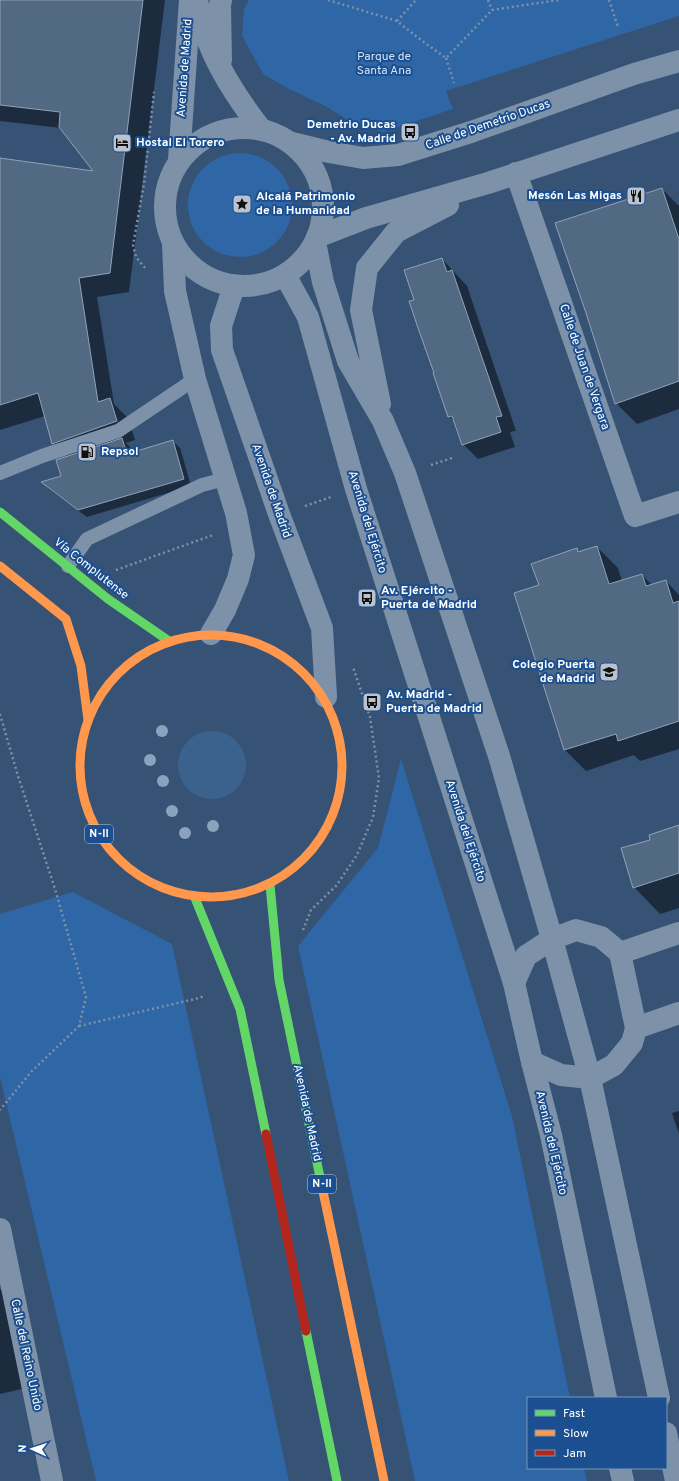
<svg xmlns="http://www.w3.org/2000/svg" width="679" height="1481" font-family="Overpass,sans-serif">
<rect width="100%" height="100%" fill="#365274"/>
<g fill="#2f66a5">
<polygon points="249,0 679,0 679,16 446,91 453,109 383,132 351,122 325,106 287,88 263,74 242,36 244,9"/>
<circle cx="240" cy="205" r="52"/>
<polygon points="401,759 512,1116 570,1398 528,1398 528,1468 584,1468 587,1481 415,1481 298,946 378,848"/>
<polygon points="73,892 172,944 289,1481 96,1481 0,1077 0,914"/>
</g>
<circle fill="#3b618d" cx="212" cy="765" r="34"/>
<g fill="#0007">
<polygon points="0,0 165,0 129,292 97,297 114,404 128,418 135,440 126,443 130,447 132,453 173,441 180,448 191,486 87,517 49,489 43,483 62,477 67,458 53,443 45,416 0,430 0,159 95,172 62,128 0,121"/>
<polygon points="662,189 679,206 679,409 637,424 616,403"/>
<polygon points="442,259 467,286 516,431 510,432 515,447 478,459 463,444 456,423 449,416 415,300"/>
<polygon points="597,547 618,568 622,581 642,575 652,585 666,581 679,595 679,749 640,761 634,755 586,771 565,750 515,594 540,585 577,550 580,553"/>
<polygon points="679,826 679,908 660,914 634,887 651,840"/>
<polygon points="679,1111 679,1134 672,1113"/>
<polygon points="0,1289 8,1297 26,1388 0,1394"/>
</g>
<g fill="#526984" stroke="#92a2b6">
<polygon points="0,0 143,0 110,273 79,278 98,402 110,398 117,421 52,444 38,393 0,405 0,158 93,171 59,127 60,112 0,105"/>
<polygon points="662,188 679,239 679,381 615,404 586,313 555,223"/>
<polygon points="442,258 447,272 452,270 502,416 496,417 501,432 462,445 452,416 448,417 433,373 434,373 418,328 409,301 414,300 404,270"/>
<polygon points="122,438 127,454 173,440 184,479 78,510 41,482 61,476 56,460"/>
<polygon points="597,546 609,584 642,574 646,586 666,580 673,603 679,601 679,721 618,741 616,734 564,750 514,593 539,585 531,564 577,548 578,552"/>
<polygon points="679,825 679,873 633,888 621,848 650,840 649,835"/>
</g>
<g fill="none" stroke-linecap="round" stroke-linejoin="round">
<g stroke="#7d92a8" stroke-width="2.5" stroke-dasharray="2 3" stroke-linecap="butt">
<polyline points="328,0 397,21 417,37 446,58 492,10 559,0"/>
<polyline points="488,0 492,10"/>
<polyline points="609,0 618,27"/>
<polyline points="397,21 416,0"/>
<polyline points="446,58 454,83"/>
<polyline points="145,268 136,257 133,245 144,184 154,92"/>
<polyline points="431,465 452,458"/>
<polyline points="305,506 331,497"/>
<polyline points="116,570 213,535"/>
<polyline points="0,714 18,776 55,889 86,997 79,1026 31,1072 0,1110"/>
<polyline points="303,930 311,910 336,886 357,855 373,817 379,778 370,717 353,667"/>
<polyline points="79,1026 195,999 205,996"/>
</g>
<g stroke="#7d92a8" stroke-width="14">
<polyline points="0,473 42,456 118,431 195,379"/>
<polyline points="68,566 87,539 202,485 225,479"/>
</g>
<g stroke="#7d92a8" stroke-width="22">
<path d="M197,0C199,9 200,19 203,27C215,65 237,98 260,128"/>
<polyline points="221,0 220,5 221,60"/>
<circle cx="244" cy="207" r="79"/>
<polyline points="292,143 329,152 363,158 398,155 471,132 634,74 679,61"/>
<polyline points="179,160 190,0"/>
<polyline points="516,173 635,516 679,502"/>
<polyline points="317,237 366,218 488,183 679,120"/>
<polyline points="315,242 323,282 348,361 383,421 405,473 499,756 552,939 590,1078 659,1398"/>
<polyline points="173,244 175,291 195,379 236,513 244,555 238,579 225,610 211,634"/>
<polyline points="285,275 308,317 356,489 514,983 532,1062 551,1135 606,1398"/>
<polyline points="234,286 221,326 222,350 279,514 322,628 326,697"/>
<polyline points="380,404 361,310 367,268 396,232 448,205"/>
<polyline points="620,953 679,933"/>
<polyline points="514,983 526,956 552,939 576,930 601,937 620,953 636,1028 632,1043 614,1065 590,1078 561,1075 532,1062"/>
<polyline points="636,1028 679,1013"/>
<polyline points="0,1229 52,1481"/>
<polyline points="666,1433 676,1481"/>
<polyline points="620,1468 623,1481"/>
</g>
<g stroke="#63d668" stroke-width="9">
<polyline points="0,512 108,599 169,641"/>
<polyline points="270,885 279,980 321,1182"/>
<polyline points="195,898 240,1009 266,1134"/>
<polyline points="306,1331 337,1481"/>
</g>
<g stroke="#ff974d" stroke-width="9">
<polyline points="0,566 66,619 81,666 88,720"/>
<circle cx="211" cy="766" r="131"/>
<polyline points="321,1182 384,1481"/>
</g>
<polyline stroke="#b3261e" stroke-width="9" points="266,1134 306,1331"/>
</g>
<g fill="#8aa2be">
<circle cx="162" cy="731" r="6"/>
<circle cx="150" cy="760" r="6"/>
<circle cx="163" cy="781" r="6"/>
<circle cx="172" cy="811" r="6"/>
<circle cx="213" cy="826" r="6"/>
<circle cx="185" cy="833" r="6"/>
</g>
<defs>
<g id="bus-square" transform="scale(1)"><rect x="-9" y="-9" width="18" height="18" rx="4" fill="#b9c2ce" stroke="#1b4f8f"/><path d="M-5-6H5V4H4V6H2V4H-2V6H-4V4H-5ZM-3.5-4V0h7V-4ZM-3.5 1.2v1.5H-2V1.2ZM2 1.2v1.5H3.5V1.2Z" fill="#111"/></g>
<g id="hotel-square" transform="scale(1)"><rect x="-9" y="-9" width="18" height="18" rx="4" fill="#b9c2ce" stroke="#1b4f8f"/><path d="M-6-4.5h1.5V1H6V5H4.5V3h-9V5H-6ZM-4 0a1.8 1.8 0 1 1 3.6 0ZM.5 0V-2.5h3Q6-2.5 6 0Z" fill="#111"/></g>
<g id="restaurant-square" transform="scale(1)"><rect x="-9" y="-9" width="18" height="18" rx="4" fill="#b9c2ce" stroke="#1b4f8f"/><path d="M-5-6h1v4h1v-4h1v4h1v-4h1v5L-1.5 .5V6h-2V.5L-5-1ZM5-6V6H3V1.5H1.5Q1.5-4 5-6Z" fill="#111"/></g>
<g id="sight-square" transform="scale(1)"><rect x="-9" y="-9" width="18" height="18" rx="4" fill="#b9c2ce" stroke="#1b4f8f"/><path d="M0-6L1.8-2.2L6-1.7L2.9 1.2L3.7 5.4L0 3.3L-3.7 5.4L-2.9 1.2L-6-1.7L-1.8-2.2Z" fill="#111"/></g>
<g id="fuel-square" transform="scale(1)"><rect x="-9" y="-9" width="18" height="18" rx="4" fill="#b9c2ce" stroke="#1b4f8f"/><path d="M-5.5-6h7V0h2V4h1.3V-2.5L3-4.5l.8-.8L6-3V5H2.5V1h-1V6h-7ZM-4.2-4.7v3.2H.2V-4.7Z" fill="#111"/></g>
<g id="school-square" transform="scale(1)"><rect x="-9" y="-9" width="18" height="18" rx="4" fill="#b9c2ce" stroke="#1b4f8f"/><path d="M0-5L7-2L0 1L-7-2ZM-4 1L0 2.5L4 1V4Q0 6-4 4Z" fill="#111"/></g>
</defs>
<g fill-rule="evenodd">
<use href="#bus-square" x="410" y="132"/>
<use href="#hotel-square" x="122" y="143"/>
<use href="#restaurant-square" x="636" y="196"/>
<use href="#sight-square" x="242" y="204"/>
<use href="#fuel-square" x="87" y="452"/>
<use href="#bus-square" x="367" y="598"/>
<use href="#school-square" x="609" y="672"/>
<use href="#bus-square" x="372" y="702"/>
</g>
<g text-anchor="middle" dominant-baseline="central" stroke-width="4" stroke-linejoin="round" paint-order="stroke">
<g fill="#1b4f8f" stroke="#bbcadd" stroke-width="1">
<rect x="85" y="825" width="28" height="18" rx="3"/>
<rect x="308" y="1175" width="28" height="18" rx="3"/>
</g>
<g font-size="11" font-weight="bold" fill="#fff">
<text x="99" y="834">N-II</text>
<text x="322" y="1184">N-II</text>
</g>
<g font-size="12" fill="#cfe3fa" stroke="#1b4f8f">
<text x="384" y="57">Parque de<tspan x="384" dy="14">Santa Ana</tspan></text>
</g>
<g font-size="12" fill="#fff" stroke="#1b4f8f">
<text transform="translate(185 68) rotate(-86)">Avenida de Madrid</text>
<text transform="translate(488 125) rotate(-19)">Calle de Demetrio Ducas</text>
<text transform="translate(584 367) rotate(71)">Calle de Juan de Vergara</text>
<text transform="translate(271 491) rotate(71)">Avenida de Madrid</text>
<text transform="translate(367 522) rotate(73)">Avenida del Ejército</text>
<text transform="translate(91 569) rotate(38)">Vía Complutense</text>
<text transform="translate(465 831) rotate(72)">Avenida del Ejército</text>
<text transform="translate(307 1113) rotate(78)">Avenida de Madrid</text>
<text transform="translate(551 1143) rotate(77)">Avenida del Ejército</text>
<text transform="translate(26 1355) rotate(78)">Calle del Reino Unido</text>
</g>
<g font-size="12" font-weight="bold" fill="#fff" stroke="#1b4f8f" text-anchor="start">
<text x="396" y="125" text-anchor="end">Demetrio Ducas<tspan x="396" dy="14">- Av. Madrid</tspan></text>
<text x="136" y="143">Hostal El Torero</text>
<text x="622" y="196" text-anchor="end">Mesón Las Migas</text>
<text x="256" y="197">Alcalá Patrimonio<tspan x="256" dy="14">de la Humanidad</tspan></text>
<text x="101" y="452">Repsol</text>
<text x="381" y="591">Av. Ejército -<tspan x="381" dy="14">Puerta de Madrid</tspan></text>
<text x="595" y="665" text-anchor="end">Colegio Puerta<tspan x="595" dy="14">de Madrid</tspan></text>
<text x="386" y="695">Av. Madrid -<tspan x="386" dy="14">Puerta de Madrid</tspan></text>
</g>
</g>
<rect x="527" y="1397" width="140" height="72" fill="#1b4f8f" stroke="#7695bc"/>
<rect x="535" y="1410" width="20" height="6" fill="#63d668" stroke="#7695bc"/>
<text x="563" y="1417" font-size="12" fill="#ffffff">Fast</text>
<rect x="535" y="1430" width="20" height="6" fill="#ff974d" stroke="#7695bc"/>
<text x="563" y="1437" font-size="12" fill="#ffffff">Slow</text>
<rect x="535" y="1450" width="20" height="6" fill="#b3261e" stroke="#7695bc"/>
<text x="563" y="1457" font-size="12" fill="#ffffff">Jam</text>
<g transform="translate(32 1449) rotate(273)" stroke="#1b4f8f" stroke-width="3" paint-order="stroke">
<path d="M0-3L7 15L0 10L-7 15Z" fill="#ffffff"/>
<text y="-6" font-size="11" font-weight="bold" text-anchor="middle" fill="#ffffff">N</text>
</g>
</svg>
